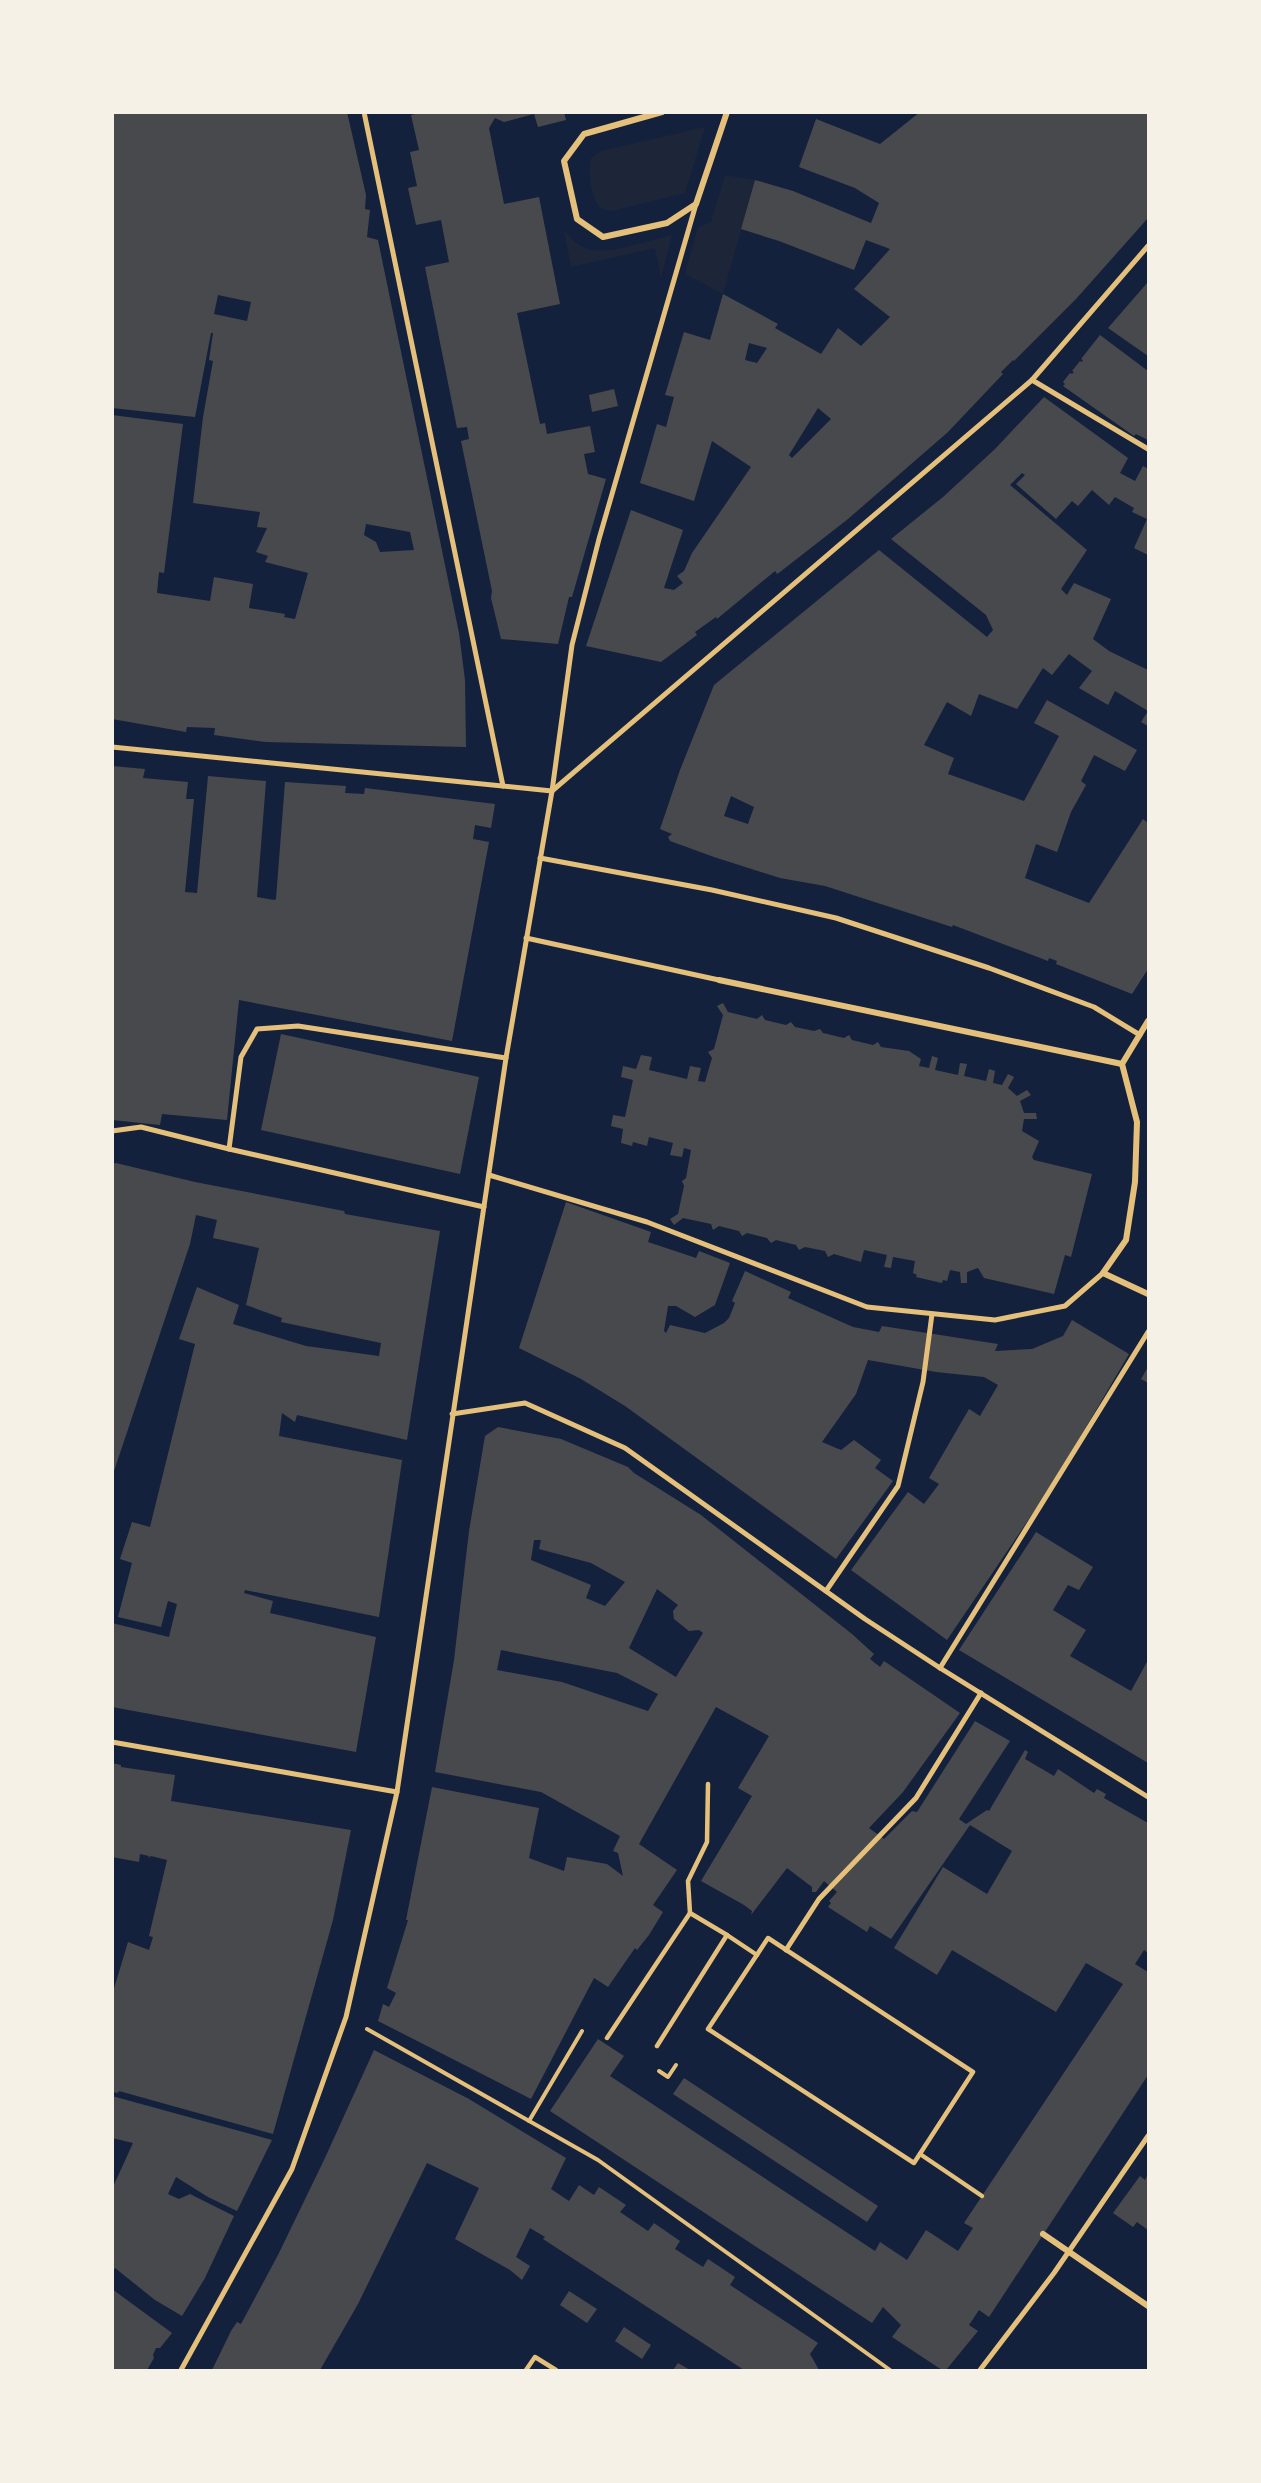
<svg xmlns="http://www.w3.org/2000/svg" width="1261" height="2483" font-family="'Libre Baskerville',serif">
<rect width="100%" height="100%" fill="#14213d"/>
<g fill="#1d2539">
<path d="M705,127L685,193L612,211L600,208C590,195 588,175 591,158L601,151Z"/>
<polygon points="725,175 755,180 723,294 685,274 698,227 711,222"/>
<path d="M564,230C570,237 575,244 585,248C606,257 649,240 672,235L661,277L655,248L571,267Z"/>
</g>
<g fill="#48494c" fill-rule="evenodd">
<path d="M112,112H347L366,195L365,209L370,210L367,237L378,240L459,633L465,680L466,747L266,742L214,735L215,728L187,727L186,732L112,719V415L183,424L164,573L159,572L157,593L210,601L214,577L253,584L249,608L285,614L284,617L295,619L308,573L265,562L268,556L256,552L267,528L257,527L260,512L193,503L203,417L213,361L209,360L213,333H211L195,417L112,408ZM218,295L251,302L247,321L214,314ZM366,524L410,532L414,550L380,552L376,542L364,535Z"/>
<polygon points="423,112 564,112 566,120 538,127 534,114 504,122 495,118 489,128 504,204 539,197 560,304 517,313 540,424 545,423 547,434 590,426 595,452 584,454 588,474 606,479 572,597 569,597 558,644 501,639 491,598 492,591 461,441 469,439 467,427 457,428 425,267 449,262 441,220 416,225 408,188 417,186 410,152 419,150 411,115"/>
<path d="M920,112H1148V218L1076,299L1014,361L1013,360L1001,372L1003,374L948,432L848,519L780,572L777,574L775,571L717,619L716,617L695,632L697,635L661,662L586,646L631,510L683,530L664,588L674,590L683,583L677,576L684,571L692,553L751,467L712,441L694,501L640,483L657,424L666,427L674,397L665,395L684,332L710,340L723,294L778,324L775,328L821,354L838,328L861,346L890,317L854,289L890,249L866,240L854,270L779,241L741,229L755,180L793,191L871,223L879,203L855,188L799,167L816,119L880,144ZM749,343L767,348L757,363L745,360ZM818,408L831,419L792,458L789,455Z"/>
<polygon points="1148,282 1148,356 1108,328"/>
<polygon points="1100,335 1148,371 1148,440 1136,434 1134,436 1063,386 1065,384 1063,382 1070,373 1072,374 1074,372 1072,371 1080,361 1082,362 1083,360 1081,359"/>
<polygon points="614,389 618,406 592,412 589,395"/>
<path d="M1044,397L1128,458L1120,473L1135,481L1143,466L1148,469V555L1134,548L1147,519L1132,512L1134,508L1115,497L1109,505L1092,490L1078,506L1072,501L1056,519L1016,484L1025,475L1022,473L1010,485L1087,550L1061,589L1067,595L1074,583L1111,599L1093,639L1109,651L1148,670V726L1141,722L1148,711L1115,691L1108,705L1079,688L1092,671L1069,654L1052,675L1043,668L1017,709L979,694L971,716L947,702L924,745L954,758L948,774L1024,801L1059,736L1034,723L1047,700L1137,750L1125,771L1094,755L1081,781L1086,785L1071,812L1057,852L1036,844L1025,878L1089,903L1143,819L1148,823V969L1132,994L1056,964L1057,961L1049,958L1048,961L953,925L952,927L825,886L780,878L714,857L670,841L668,837L672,834L660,829L680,770L714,685L879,550L987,637L993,630L986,615L891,539L943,497L995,449ZM731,796L754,807L748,824L724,816Z"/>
<polygon points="112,766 145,769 143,778 188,782 186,799 194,799 185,892 197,893 208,776 266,781 257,897 274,900 276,899 285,782 346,786 345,793 364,794 365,788 495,804 491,828 475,825 473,839 489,842 452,1041 239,1000 227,1120 162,1114 160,1125 112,1120"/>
<polygon points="723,1003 728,1012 757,1019 762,1015 765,1020 786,1025 791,1022 795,1027 814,1031 820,1029 823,1033 844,1038 849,1035 852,1040 873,1045 878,1042 881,1047 909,1051 921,1059 919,1066 929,1068 932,1056 938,1058 935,1070 958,1075 960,1063 967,1064 964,1076 986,1081 989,1069 995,1071 993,1083 1002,1085 1008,1074 1014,1077 1008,1088 1017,1096 1027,1090 1031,1095 1020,1101 1024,1113 1036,1113 1037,1119 1024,1119 1022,1131 1039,1141 1032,1157 1034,1160 1092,1174 1071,1257 1065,1255 1054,1294 984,1278 978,1268 967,1272 967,1283 961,1283 960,1272 950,1270 947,1281 943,1280 942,1283 916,1277 917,1275 913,1273 915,1261 893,1257 891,1268 884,1267 887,1255 864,1250 861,1262 834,1254 828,1257 825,1251 805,1247 799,1250 796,1245 776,1240 771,1243 767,1238 747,1233 742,1236 739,1231 719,1226 713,1230 711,1224 683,1218 674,1225 670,1219 678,1214 684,1186 682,1181 686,1178 691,1150 684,1148 682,1157 670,1155 673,1143 649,1137 647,1146 633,1142 632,1146 621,1143 623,1129 611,1126 613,1115 625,1117 633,1080 621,1077 623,1066 636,1069 641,1055 652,1057 649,1070 687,1079 690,1066 701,1068 698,1081 705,1082 712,1058 708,1052 714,1049 723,1015 717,1006"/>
<polygon points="281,1034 479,1077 460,1174 261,1130"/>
<polygon points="116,1163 195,1182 344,1211 345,1214 440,1231 407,1440 297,1415 295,1422 282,1413 279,1436 402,1460 403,1454 379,1617 245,1590 244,1593 273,1601 270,1613 376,1637 356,1752 112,1707 112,1623 169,1637 177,1604 168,1601 161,1627 118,1617 132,1563 120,1559 132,1522 150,1527 195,1344 179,1339 197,1287 239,1305 233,1324 306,1346 379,1356 381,1343 281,1322 282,1318 246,1305 259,1248 213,1238 217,1220 196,1215 190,1244 112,1477 112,1164"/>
<polygon points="566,1202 651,1232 648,1242 696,1258 699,1251 730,1263 715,1305 695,1317 676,1306 668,1306 664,1331 666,1333 670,1325 705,1333 724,1323 729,1318 735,1303 732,1301 745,1271 791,1292 788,1298 853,1327 879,1332 882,1326 998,1344 995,1351 1032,1349 1063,1336 1072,1320 1129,1354 1052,1485 947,1640 851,1570 908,1492 924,1504 939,1484 929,1478 969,1409 980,1416 998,1385 984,1377 936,1372 868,1360 856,1394 822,1442 841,1450 854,1440 881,1460 875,1468 893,1481 836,1559 625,1406 581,1379 519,1348"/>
<polygon points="1148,1367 1148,1383 1141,1379"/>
<path d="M498,1427L561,1439L628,1467L634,1473L701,1515L852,1634L874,1654L870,1659L880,1667L884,1661L960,1713L903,1792L869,1828L884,1839L912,1811L917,1812L975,1721L1010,1741L959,1819L966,1824L987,1810L989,1811L1025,1750L1028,1752L1025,1759L1054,1776L1058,1769L1094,1793L1097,1789L1106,1794L1104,1798L1148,1823V1953L1144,1950L1135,1964L1148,1972V2075L989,2317L979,2310L969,2325L978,2331L946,2370H942L892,2337L901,2325L883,2307L872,2323L550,2111L598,2039L624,2056L610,2076L875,2251L880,2242L907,2260L926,2230L958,2251L973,2228L964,2223L1123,1984L1086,1963L1056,2012L952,1950L937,1975L894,1948L943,1867L987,1894L1012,1851L970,1825L891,1939L870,1926L867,1932L828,1907L831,1903L829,1901L837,1892L824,1881L816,1892H812V1887L787,1868L751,1915L752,1911L744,1905L701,1881L752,1796L738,1788L769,1736L716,1707L639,1844L677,1870L653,1905L663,1912L649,1935L637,1950L635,1948L608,1987L594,1978L531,2099L378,2021L383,2004L389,2007L396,1993L387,1988L408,1920H406L432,1787L539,1808L529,1858L564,1871L567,1857L607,1864L623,1876L618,1853L613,1851L620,1836L541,1792L435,1772L454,1660L469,1531L485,1436ZM534,1540H541L539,1549L591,1563L625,1582L605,1606L586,1598L591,1585L531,1560ZM657,1589L678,1605L673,1611L674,1619L689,1631L699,1630L703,1633L676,1677L629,1648ZM501,1650L617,1673L658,1694L648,1711L562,1682L497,1670Z"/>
<polygon points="1036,1532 1093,1567 1079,1590 1068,1585 1053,1610 1086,1630 1070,1656 1131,1691 1148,1660 1148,1763 959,1650"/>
<polygon points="112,1763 121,1765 121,1767 175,1775 171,1801 351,1830 333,1920 273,2134 119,2091 118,2093 112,2092 112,1995 128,1942 149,1950 153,1937 149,1936 167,1860 151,1856 148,1858 149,1856 140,1854 139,1862 112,1857"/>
<polygon points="374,2050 469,2099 566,2158 551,2189 569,2201 579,2185 594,2195 599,2187 626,2205 620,2212 648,2231 654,2223 680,2241 675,2249 703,2267 708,2259 735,2277 730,2285 818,2343 810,2354 819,2370 744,2370 543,2239 545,2237 530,2228 516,2257 530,2266 522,2280 510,2270 455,2239 479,2188 427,2163 358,2304 320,2370 212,2370 231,2331 237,2322 241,2324 278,2255 324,2160"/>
<polygon points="684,2078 878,2206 867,2222 673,2094"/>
<polygon points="112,2096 272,2140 237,2211 208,2197 176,2177 168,2194 179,2199 190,2194 234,2216 205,2278 182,2316 155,2300 115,2268 112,2272 112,2189 133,2143 112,2138"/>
<polygon points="1148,2174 1148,2230 1137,2222 1133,2227 1113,2213 1140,2176 1145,2180"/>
<polygon points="112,2289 172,2333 160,2348 156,2348 153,2355 154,2358 147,2370 112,2370"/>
<polygon points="569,2291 597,2309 587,2323 560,2305"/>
<polygon points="624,2327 651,2345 642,2359 615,2341"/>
<polygon points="678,2363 690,2370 673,2370"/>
</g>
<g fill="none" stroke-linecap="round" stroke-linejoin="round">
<g stroke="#e5c07b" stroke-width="4">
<polyline points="367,2029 598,2160 890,2370"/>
<polyline points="659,2071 668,2077 676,2065"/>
<polyline points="529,2121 582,2031"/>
</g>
<g stroke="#e5c07b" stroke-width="4.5">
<polyline points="690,1913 688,1881 707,1842 708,1784"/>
<polygon points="768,1938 973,2072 914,2163 708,2029"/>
<polyline points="607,2038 690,1913 727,1935"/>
<polyline points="657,2046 727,1935 757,1955"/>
<polyline points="920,2154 982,2196"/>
<polyline points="526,2370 535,2357 556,2370"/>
</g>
<g stroke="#e5c07b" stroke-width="5">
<polyline points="364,112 503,786"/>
<polyline points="1032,380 1148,449"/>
<polyline points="112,747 552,791"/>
<polyline points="552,791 1032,380 1148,246"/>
<polyline points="540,858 712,890 836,918 989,968 1094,1007 1140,1035"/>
<polyline points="526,938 719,980"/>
<polyline points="112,1131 141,1127 229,1149"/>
<polyline points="489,1175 647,1222 867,1307 995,1320 1065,1306 1103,1273"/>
<polyline points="484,1207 229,1149 241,1057 257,1029 298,1026 506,1058"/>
<polyline points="452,1414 525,1403 625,1448 865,1619 940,1668 1148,1797"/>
<polyline points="826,1591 898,1486 923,1382 932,1314"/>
<polyline points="940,1668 1148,1332"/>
<polyline points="112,1742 397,1792"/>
<polyline points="786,1950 819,1899 916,1798 981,1693"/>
<polyline points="181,2370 292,2169 346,2017 397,1792 506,1058 552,791 572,645 599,539 696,204"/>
<polyline points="980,2370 1054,2273 1148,2136"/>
</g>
<g stroke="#e5c07b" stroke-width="6">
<polyline points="662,112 584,134 564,161 577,219 603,237 667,223 696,204 727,112"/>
<polyline points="719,980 1122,1064"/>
<polyline points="1122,1064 1137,1122 1135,1182 1126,1240 1103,1273 1148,1294"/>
<polyline points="1122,1064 1148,1021"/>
<polyline points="1043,2234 1148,2306"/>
</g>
</g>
<rect width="1261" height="2483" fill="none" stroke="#f6f1e7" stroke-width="228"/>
</svg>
